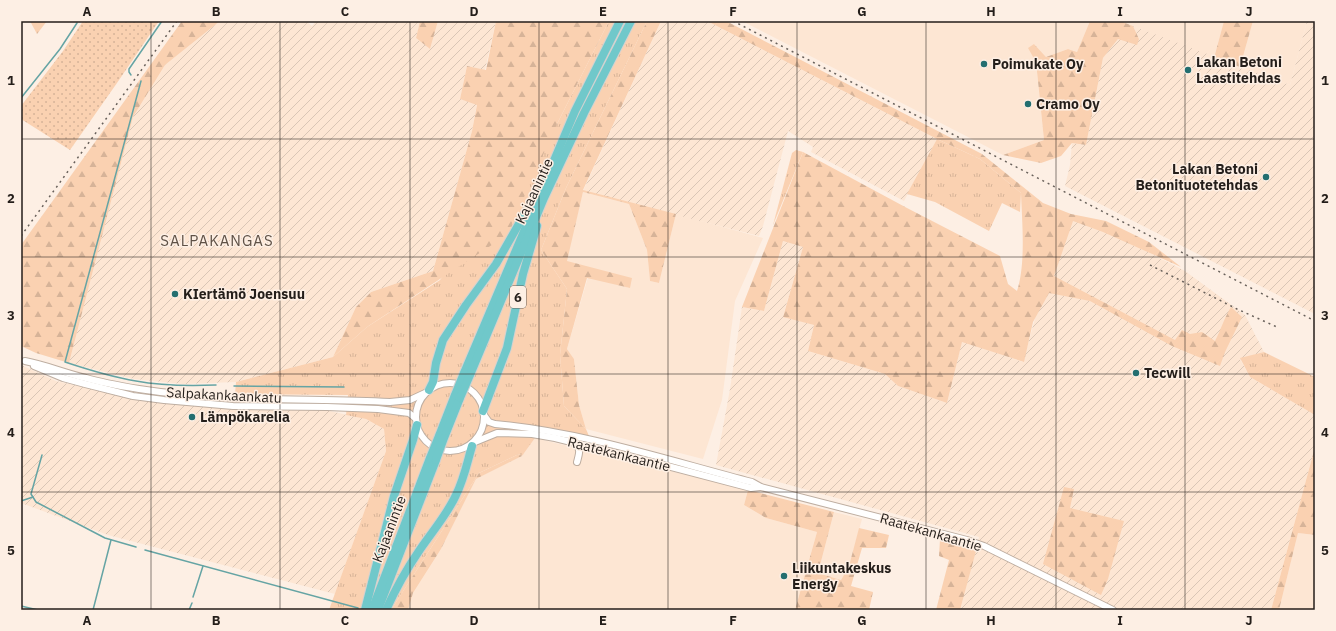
<svg xmlns="http://www.w3.org/2000/svg" width="1336" height="631" font-family="'IBM Plex Sans',sans-serif">
<defs>
<pattern id="industrial-furrows" width="10" height="10" patternUnits="userSpaceOnUse"><rect width="10" height="10" fill="#fde6d3"/><path d="M-1 1l2-2M0 10L10 0M9 11l2-2" fill="none" stroke="#d9c5b5"/></pattern>
<pattern id="grass-tufts" width="24" height="20" patternUnits="userSpaceOnUse"><rect width="24" height="20" fill="#fad1b1"/><path d="M3 7l-1-3M5 7V3M7 7l1-3M15 17l-1-3M17 17v-4M19 17l1-3" fill="none" stroke="#d6b398"/></pattern>
<pattern id="forest-firs" width="22" height="20" patternUnits="userSpaceOnUse"><rect width="22" height="20" fill="#fad1b1"/><path d="M5 1l3.5 6h-7zM16 11l3.5 6h-7z" fill="#d6b398"/></pattern>
<pattern id="park-dots" width="8" height="8" patternUnits="userSpaceOnUse"><rect width="8" height="8" fill="#fad1b1"/><path d="M2 2h.1M6 6h.1" fill="none" stroke="#d6b398" stroke-width="1.8" stroke-linecap="round"/></pattern>
</defs>
<rect width="100%" height="100%" fill="#fdefe4"/>
<g fill="#fde6d3">
<polygon points="742,21 1090,21 1077,52 1068,49 1046,57 1034,44 1044,140 1003,155"/>
<polygon points="1120,21 1224,21 1214,58"/>
<polygon points="1253,21 1307,21 1290,85 1240,67"/>
<polygon points="583,192 629,204 647,250 650,281 659,283 676,214 763,238 735,301 722,400 703,459 586,429 579,405 574,359 567,349 588,277 630,288 566,261"/>
<polygon points="535,438 748,490 744,505 766,518 817,532 795,610 408,610 413,593 441,549 476,479 522,456"/>
<polygon points="834,512 862,519 849,566 841,580 818,573"/>
<polygon points="1298,533 1315,535 1315,610 1279,610"/>
</g>
<g fill="url(#industrial-furrows)">
<polygon points="220,21 306,21 312,26 316,21 420,21 416,38 430,49 438,21 496,21 485,70 467,66 460,99 477,104 472,131 433,271 371,292 356,307 333,357 236,382 183,384 134,379 69,363 133,117 165,65"/>
<polygon points="661,21 707,21 937,139 904,201 811,152 813,147 788,131 763,226 759,236 583,191"/>
<polygon points="1307,21 1315,21 1315,314 1065,186 1070,165 1072,143 1086,145 1103,58 1118,39 1139,39 1133,26 1290,85"/>
<polygon points="1063,217 1105,230 1185,271 1245,315 1264,352 1240,359 1250,377 1315,415 1315,447 1271,610 960,610 979,537 716,465 730,389 742,307 764,311 783,241 803,247 783,316 814,325 808,351 885,374 898,386 947,403 962,341 1023,362"/>
<polygon points="21,365 56,381 137,399 325,410 366,419 384,429 386,451 335,594 108,535 21,503"/>
</g>
<g fill="url(#grass-tufts)">
<polygon points="609,21 647,21 566,188 541,250 567,289 560,355 564,406 586,429 589,436 546,427 535,438 522,456 519,454 479,473 391,610 329,610 386,451 384,429 366,419 346,415 348,395 235,394 236,382 333,357 367,327 440,280 557,124"/>
<polygon points="937,139 980,159 1021,193 1020,212 1002,203 989,231 935,202 907,194"/>
<polygon points="796,150 803,152 773,225 792,153"/>
<polygon points="1264,352 1315,377 1315,415 1250,377 1240,358"/>
</g>
<g fill="url(#forest-firs)">
<polygon points="30,21 47,21 37,34"/>
<polygon points="182,21 220,21 165,65 133,117 69,363 36,353 21,346 21,245"/>
<polygon points="420,21 438,21 430,49 416,38"/>
<polygon points="496,21 609,21 557,124 507,235 367,327 333,357 356,307 371,292 433,271 472,131 477,105 460,99 467,66 486,70"/>
<polygon points="647,21 661,21 583,190 676,214 659,283 650,281 647,250 629,204 583,192 567,261 632,278 630,288 587,278 567,349 574,359 579,405 586,429 564,406 560,355 567,289 541,250 566,188"/>
<path d="M707,21H726L982,154L1043,203L1071,214L1106,221L1149,242L1181,267L1103,232L1073,221L1054,276L1175,340L1182,330L1190,334L1202,332L1215,341C1221,330 1224,318 1231,307L1242,317L1225,352L1220,366L1172,346L1090,301L1049,293L1033,322L1024,362L962,342L947,403L898,386L885,374L808,351L814,325L783,317L803,247L783,241L764,311L742,307L803,152L907,208L1000,256L1008,284L1017,291C1026,264 1022,222 1021,193L980,159L937,139Z"/>
<polygon points="1090,21 1120,21 1133,26 1139,39 1137,45 1118,39 1103,58 1086,145 1072,143 1061,156 1041,163 1003,155 1044,140 1036,62 1028,48 1034,44 1046,57 1068,49 1077,52"/>
<polygon points="1224,21 1253,21 1240,67 1214,58"/>
<polygon points="1315,447 1315,535 1298,533 1279,610 1271,610"/>
<polygon points="519,454 522,456 476,479 441,549 413,593 408,610 391,610 479,473"/>
<polygon points="1064,487 1074,489 1070,508 1124,521 1108,579 1101,595 1043,564"/>
<polygon points="748,490 834,512 818,573 841,580 849,566 859,528 889,535 886,548 862,548 851,586 873,592 869,610 795,610 817,532 766,518 744,505"/>
<polygon points="940,539 976,551 960,610 936,610 949,560 939,556"/>
</g>
<polygon fill="url(#park-dots)" points="83,21 159,21 117,83 70,150 21,119 21,106 63,51"/>
<g fill="none" stroke-linecap="round" stroke-linejoin="round">
<g stroke="#65a4a4" stroke-width="1.5">
<polyline points="131,75 129,72 129,69 162,21"/>
<path d="M141,81L65,362C89,370 112,377 136,381C162,386 190,386 216,385"/>
<polyline points="21,98 60,49 77,23"/>
<polyline points="234,386 344,387"/>
<polyline points="42,455 31,494 36,502 105,538 136,547"/>
<polyline points="21,501 33,497"/>
<polyline points="145,550 358,608"/>
<polyline points="193,597 203,566"/>
<polyline points="21,606 38,610"/>
<polyline points="93,610 111,540"/>
<polyline points="189,610 192,603"/>
</g>
<g stroke="#beaea1" stroke-width="8">
<g id="secondary">
<path d="M25,361C46,365 65,373 86,378C103,383 121,386 139,389C222,402 307,398 390,402L410,400L425,393"/>
<polyline points="34,366 63,378 85,384 133,396 164,400 233,406 327,407 378,409 409,413 415,418"/>
<circle cx="450" cy="417" r="34"/>
<path d="M484,415L489,422L495,424C583,432 667,460 752,482L761,487L967,540L984,546L1113,610"/>
<polyline points="475,442 497,433 532,434 555,438 656,463 751,488 760,487"/>
<path d="M576,444C581,450 579,454 577,462"/>
</g>
</g>
<g stroke="#d3d2d1" stroke-width="10">
<g id="trunk">
<polyline points="464,373 575,111 620,21"/>
<polyline points="470,375 544,198 584,113 631,21"/>
<polyline points="429,390 433,382 436,363 443,340 466,305 496,264 528,208"/>
<polyline points="483,411 507,348 523,274 537,226"/>
<polyline points="439,436 455,395"/>
<polyline points="444,438 460,398"/>
<polyline points="379,607 436,460"/>
<polyline points="365,610 394,496 413,440 417,425"/>
<polyline points="372,610 430,458"/>
<path d="M386,610C395,590 406,570 419,551C431,533 447,515 456,495C464,479 467,463 472,446"/>
</g>
</g>
<use href="#secondary" stroke="#fff" stroke-width="6"/>
<use href="#trunk" stroke="#70c8ca" stroke-width="8"/>
<g stroke="#68605a" stroke-width="1.5" stroke-dasharray="2 4" stroke-linecap="butt">
<polyline points="733,21 1315,321"/>
<polyline points="21,236 177,21"/>
<polyline points="1150,265 1237,309 1277,327"/>
</g>
<g stroke="#d3d2d1" stroke-width="10" stroke-linecap="butt">
<g id="trunk-bridge">
<polyline points="455,395 464,373"/>
<polyline points="460,398 470,375"/>
<polyline points="430,458 439,436"/>
<polyline points="436,460 444,438"/>
</g>
</g>
<use href="#trunk-bridge" stroke="#70c8ca" stroke-width="8"/>
</g>
<path fill="none" stroke="#241e1a" stroke-width="1" stroke-opacity="0.55" d="M151,21V610M280,21V610M410,21V610M539,21V610M668,21V610M797,21V610M926,21V610M1056,21V610M1185,21V610M21,139H1315M21,257H1315M21,374H1315M21,492H1315"/>
<g fill="#236e6f" stroke="#fdefe4" stroke-width="1.5">
<circle cx="984" cy="64" r="4"/>
<circle cx="1188" cy="70" r="4"/>
<circle cx="1028" cy="104" r="4"/>
<circle cx="1266" cy="177" r="4"/>
<circle cx="175" cy="294" r="4"/>
<circle cx="1136" cy="373" r="4"/>
<circle cx="192" cy="417" r="4"/>
<circle cx="784" cy="576" r="4"/>
</g>
<g text-anchor="middle" dominant-baseline="central" stroke-width="3" stroke-linejoin="round" paint-order="stroke">
<rect fill="#fdefe4" stroke="#655d57" stroke-width="1" x="510" y="286" width="16" height="22" rx="3"/>
<g font-size="13" font-weight="bold" fill="#241e1a">
<text x="518" y="297">6</text>
</g>
<g font-size="14" font-weight="bold" fill="#241e1a" stroke="#fdefe4" text-anchor="start">
<text x="1196" y="62">Lakan Betoni<tspan x="1196" dy="16">Laastitehdas</tspan></text>
<text x="992" y="64">Poimukate Oy</text>
<text x="1036" y="104">Cramo Oy</text>
<text x="1258" y="169" text-anchor="end">Lakan Betoni<tspan x="1258" dy="16">Betonituotetehdas</tspan></text>
<text x="183" y="294">KIertämö Joensuu</text>
<text x="1144" y="373">Tecwill</text>
<text x="200" y="417">Lämpökarelia</text>
<text x="792" y="568">Liikuntakeskus<tspan x="792" dy="16">Energy</tspan></text>
</g>
<g font-size="14" fill="#241e1a" stroke="#fdefe4">
<text transform="translate(534 191) rotate(-65)">Kajaanintie</text>
<text transform="translate(224 395) rotate(3)">Salpakankaankatu</text>
<text transform="translate(619 454) rotate(14)">Raatekankaantie</text>
<text transform="translate(389 529) rotate(-69)">Kajaanintie</text>
<text transform="translate(931 532) rotate(16)">Raatekankaantie</text>
</g>
<g font-size="15" letter-spacing="1" fill="#5f5146" stroke="#fdefe4">
<text x="217" y="240">SALPAKANGAS</text>
</g>
</g>
<rect width="1336" height="631" fill="none" stroke="#fdefe4" stroke-width="44"/>
<rect x="22" y="22" width="1292" height="587" fill="none" stroke="#241e1a" stroke-width="1.5"/>
<g font-size="13" text-anchor="middle" font-weight="bold" fill="#241e1a">
<text x="87" y="16">A</text>
<text x="216" y="16">B</text>
<text x="345" y="16">C</text>
<text x="474" y="16">D</text>
<text x="603" y="16">E</text>
<text x="733" y="16">F</text>
<text x="862" y="16">G</text>
<text x="991" y="16">H</text>
<text x="1120" y="16">I</text>
<text x="1249" y="16">J</text>
<text x="11" y="85">1</text>
<text x="1325" y="85">1</text>
<text x="11" y="203">2</text>
<text x="1325" y="203">2</text>
<text x="11" y="320">3</text>
<text x="1325" y="320">3</text>
<text x="11" y="437">4</text>
<text x="1325" y="437">4</text>
<text x="11" y="555">5</text>
<text x="1325" y="555">5</text>
<text x="87" y="625">A</text>
<text x="216" y="625">B</text>
<text x="345" y="625">C</text>
<text x="474" y="625">D</text>
<text x="603" y="625">E</text>
<text x="733" y="625">F</text>
<text x="862" y="625">G</text>
<text x="991" y="625">H</text>
<text x="1120" y="625">I</text>
<text x="1249" y="625">J</text>
</g>
</svg>
